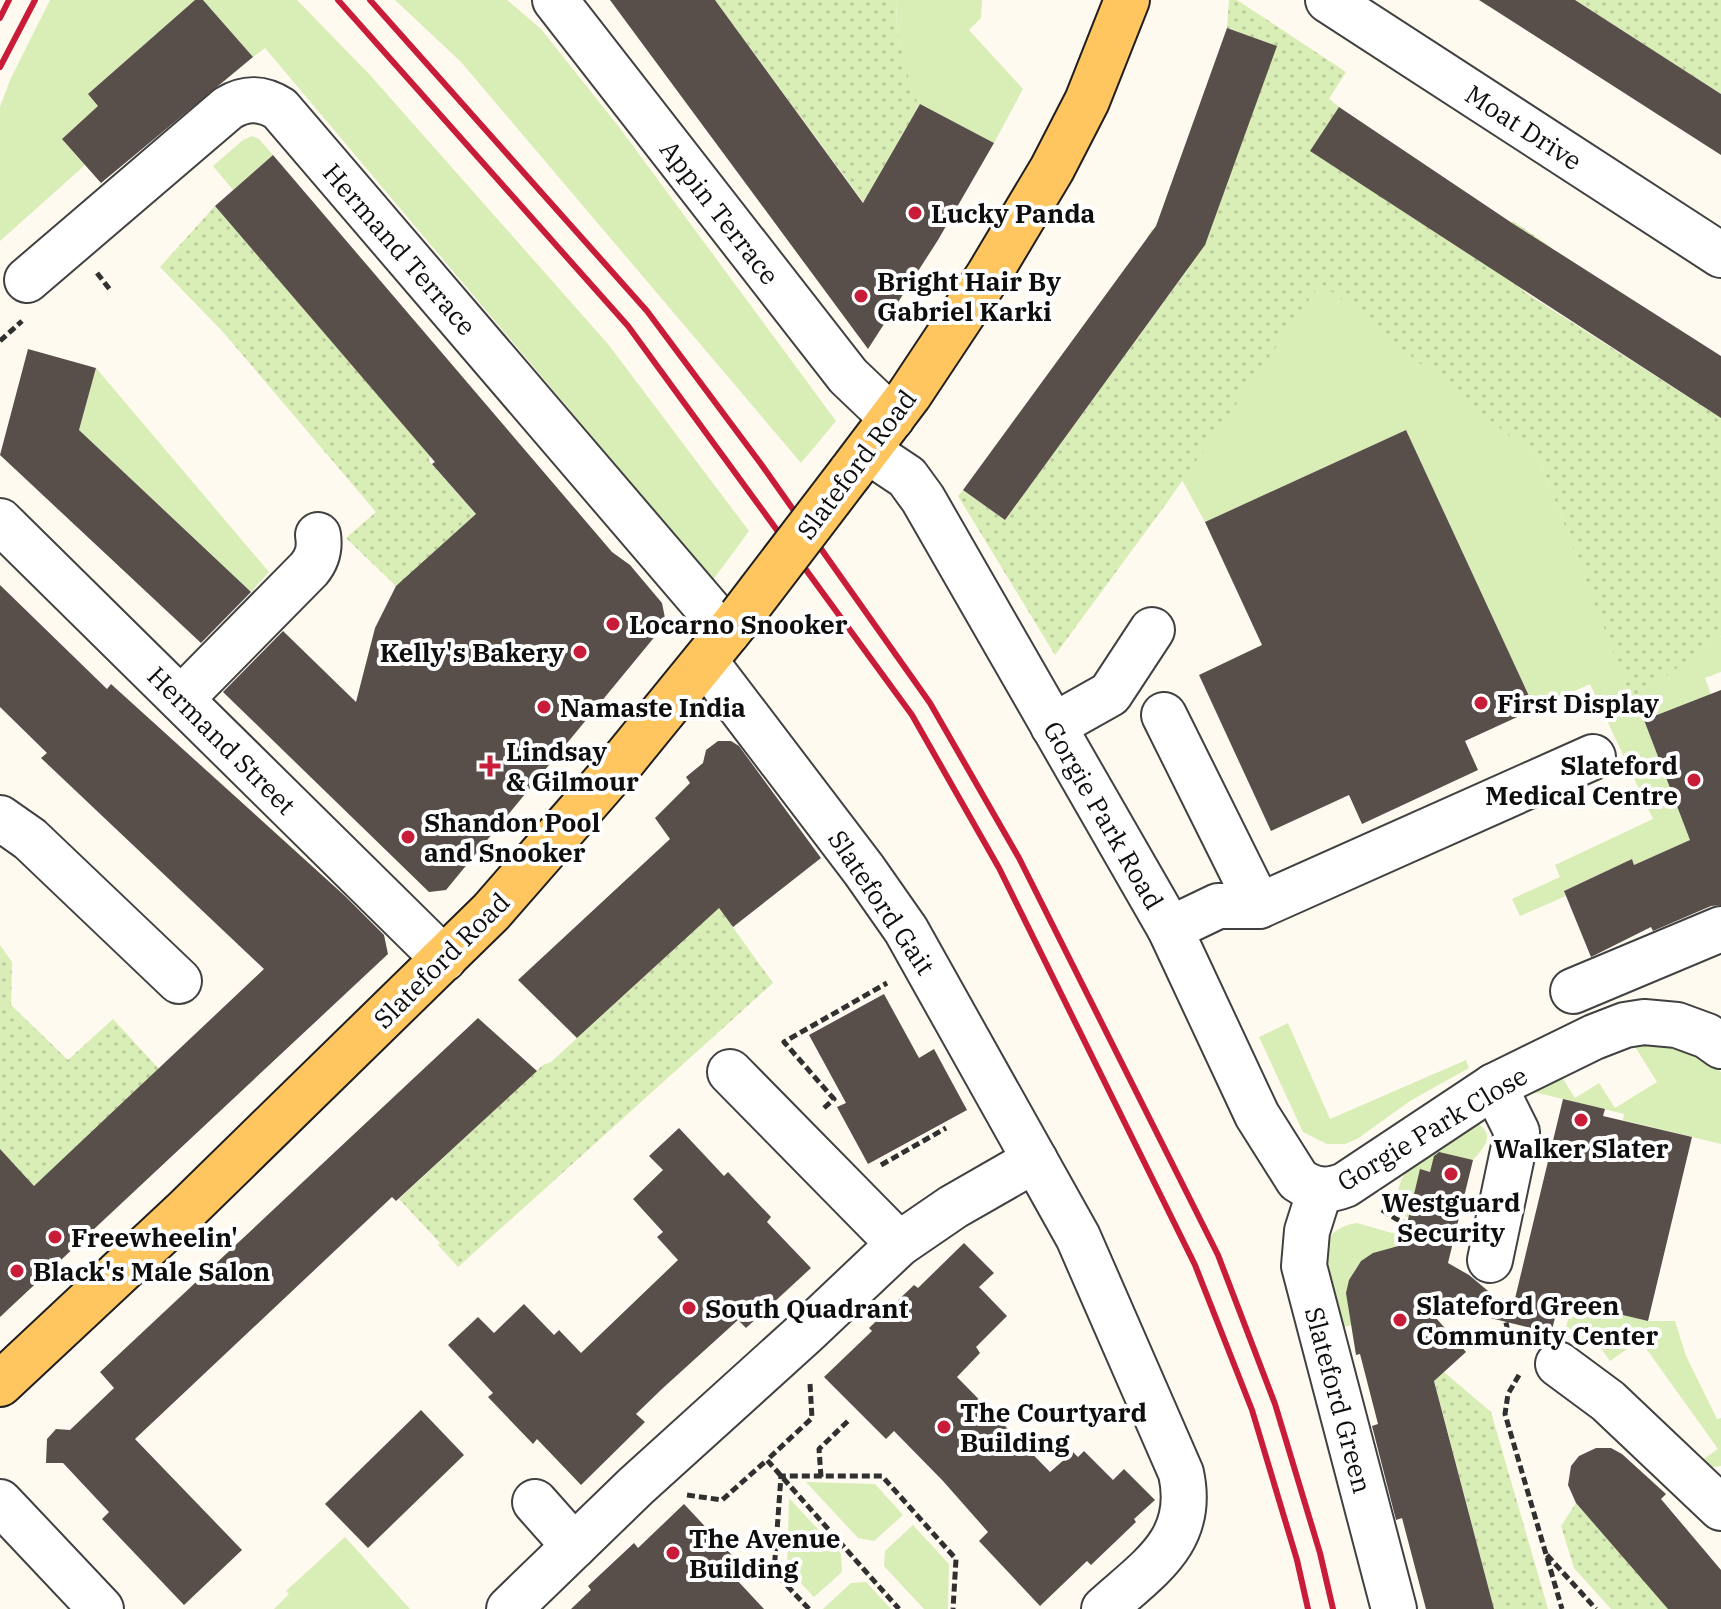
<svg xmlns="http://www.w3.org/2000/svg" width="1721" height="1609" font-family="'IBM Plex Serif',serif">
<defs>
<pattern id="garden-dots" width="8" height="8" patternUnits="userSpaceOnUse" patternTransform="scale(2)"><rect width="8" height="8" fill="#d9edb6"/><path d="M2 2h.1M6 6h.1" fill="none" stroke="#b9ca9b" stroke-width="1.8" stroke-linecap="round"/></pattern>
</defs>
<rect width="100%" height="100%" fill="#fffaf0"/>
<g fill="#d9edb6">
<polygon points="50,0 195,0 88,94 98,106 62,139 85,165 0,241 0,107 10,80"/>
<polygon points="203,0 297,0 370,75 608,344 749,531 713,580 265,48 253,57"/>
<polygon points="395,0 507,0 541,29 619,127 836,421 801,463 461,62"/>
<polygon points="896,0 982,0 981,18 969,30 1023,89 994,143 920,104 913,97 897,29"/>
<polygon points="252,136 259,139 273,155 233,190 213,166 243,140"/>
<polygon points="1321,282 1540,461 1632,700 1721,636 1721,672 1705,678 1711,694 1644,720 1690,840 1634,865 1632,859 1564,891 1566,896 1520,916 1512,899 1560,877 1555,865 1653,819 1590,684 1535,709 1406,430 1205,522 1182,480"/>
<polygon points="96,368 269,572 251,592 79,430"/>
<polygon points="1288,1023 1330,1119 1466,1060 1469,1068 1410,1101 1357,1139 1345,1144 1327,1144 1303,1132 1259,1037"/>
<polygon points="1665,1043 1706,1059 1721,1072 1721,1144 1623,1120 1624,1114 1534,1092 1561,1076 1575,1098 1599,1083 1615,1108 1657,1082 1634,1045"/>
<path d="M1476,1123C1497,1134 1484,1148 1473,1160L1436,1152L1430,1172L1420,1170L1418,1222L1405,1216C1395,1201 1396,1186 1406,1172L1464,1126Z"/>
<path d="M1357,1223L1434,1245L1361,1261C1344,1282 1346,1300 1352,1325L1335,1329L1319,1256C1327,1237 1336,1226 1357,1223Z"/>
<polygon points="1572,1303 1648,1321 1675,1321 1686,1356 1717,1419 1721,1418 1721,1466 1688,1470 1718,1449 1640,1340 1610,1361 1598,1344 1564,1336"/>
<polygon points="806,1482 875,1484 903,1515 874,1541 858,1538"/>
<polygon points="789,1498 841,1554 842,1572 814,1597 787,1568"/>
<polygon points="913,1525 949,1564 948,1609 924,1609 884,1566 885,1551"/>
<polygon points="345,1537 410,1609 274,1609 289,1594 286,1591"/>
<polygon points="866,1582 891,1609 823,1609 851,1583"/>
</g>
<g fill="url(#garden-dots)">
<polygon points="715,0 896,0 897,29 913,96 920,104 882,170 885,174 869,210"/>
<polygon points="1229,0 1237,0 1346,72 1329,99 1339,107 1311,151 1484,264 1513,221 1551,247 1523,291 1721,418 1721,636 1632,701 1540,461 1321,283 1166,504 1055,655 958,496 963,490 1005,520 1188,269 1147,238 1152,229 1154,230 1157,223 1206,240 1276,46 1227,28"/>
<polygon points="1575,0 1721,0 1721,94"/>
<polygon points="215,206 430,456 429,461 492,533 396,586 346,538 376,512 223,332 160,267"/>
<polygon points="719,908 773,983 458,1267 438,1245 440,1243 399,1199 543,1065 551,1062"/>
<polygon points="0,945 12,962 11,1005 68,1060 113,1019 159,1069 34,1186 11,1161 0,1170"/>
<polygon points="1431,1368 1444,1372 1491,1412 1548,1609 1494,1609"/>
<polygon points="1576,1503 1669,1609 1611,1609 1574,1568 1561,1526"/>
</g>
<g fill="#584e4a">
<polygon points="195,0 203,0 253,57 101,183 62,139 98,106 88,94"/>
<polygon points="610,0 715,0 863,203 920,104 994,143 938,240 868,349"/>
<polygon points="1479,0 1575,0 1721,94 1721,155"/>
<polygon points="1227,28 1277,46 1205,245 1005,520 963,490 1156,226"/>
<polygon points="1339,107 1512,223 1721,356 1721,418 1310,151"/>
<polygon points="273,155 612,552 630,565 662,603 666,623 446,890 429,892 223,692 283,631 356,702 375,628 396,586 476,514 432,464 435,462 215,206"/>
<polygon points="28,349 96,368 79,430 251,592 201,643 0,455"/>
<polygon points="1406,430 1535,709 1465,741 1478,770 1362,824 1349,795 1271,831 1199,675 1262,645 1205,522"/>
<polygon points="0,585 107,689 111,684 345,896 384,935 388,954 0,1317 0,1149 34,1186 264,969 41,758 47,753 0,707"/>
<polygon points="1721,690 1721,905 1711,906 1653,931 1651,927 1591,957 1564,891 1632,859 1634,865 1690,840 1644,720"/>
<polygon points="718,741 731,741 739,746 821,858 733,927 719,908 577,1038 518,980 670,839 655,818 690,783 686,777 703,763 706,750"/>
<polygon points="884,994 919,1058 934,1049 967,1110 868,1164 837,1107 846,1103 809,1035"/>
<polygon points="478,1018 537,1071 396,1201 392,1197 135,1439 242,1550 184,1605 102,1519 109,1512 63,1463 46,1463 47,1439 56,1429 70,1430 114,1388 100,1372"/>
<polygon points="1563,1099 1605,1109 1603,1116 1692,1137 1648,1321 1572,1303 1570,1311 1558,1307 1551,1333 1421,1301 1466,1352 1434,1381 1494,1609 1426,1609 1402,1518 1396,1520 1372,1426 1378,1424 1360,1354 1356,1355 1346,1293 1349,1280 1361,1261 1373,1253 1402,1245 1420,1169 1430,1172 1434,1156 1439,1152 1473,1160 1448,1263 1469,1275 1512,1311"/>
<polygon points="679,1128 724,1176 728,1172 771,1217 767,1222 811,1268 746,1328 738,1320 663,1388 636,1414 645,1422 581,1485 537,1439 533,1444 488,1397 493,1393 448,1345 478,1317 494,1333 524,1304 554,1335 559,1330 581,1353 678,1260 657,1237 663,1232 633,1199 663,1170 649,1156"/>
<polygon points="964,1243 994,1273 979,1287 1007,1316 976,1347 980,1353 957,1377 1050,1472 1073,1452 1078,1457 1084,1451 1113,1480 1124,1469 1155,1500 1134,1519 1136,1522 1091,1565 1087,1561 1040,1606 979,1541 988,1532 943,1481 894,1431 886,1439 824,1377 872,1331 869,1328 914,1285 918,1288"/>
<polygon points="421,1410 464,1455 368,1548 325,1504"/>
<polygon points="1596,1448 1611,1448 1622,1454 1666,1494 1661,1499 1721,1570 1721,1609 1668,1609 1576,1503 1568,1485 1571,1466 1579,1456"/>
<polygon points="684,1504 745,1569 735,1578 764,1609 571,1609 591,1590 588,1586 634,1543 638,1548"/>
</g>
<g fill="none" stroke-linecap="round" stroke-linejoin="round">
<g stroke="#414141" stroke-width="48">
<g id="minor">
<polyline points="555,0 848,376 892,418"/>
<polyline points="1328,0 1721,255"/>
<path d="M27,280L228,108C246,97 263,98 280,109L728,632"/>
<path d="M868,451L907,477L923,499L1170,929L1257,1115L1298,1180C1314,1191 1327,1192 1345,1185L1494,1086L1594,1037L1625,1025L1644,1022L1677,1025L1707,1036L1721,1046"/>
<polyline points="0,521 444,959"/>
<path d="M705,661L864,870L906,930L1078,1237L1181,1473C1196,1541 1149,1568 1104,1609"/>
<path d="M181,699L309,569C318,558 320,548 318,535"/>
<polyline points="1164,715 1259,906"/>
<polyline points="1053,726 1110,694 1152,630"/>
<polyline points="0,818 30,839 179,981"/>
<polyline points="1170,929 1218,906 1259,906 1593,757"/>
<polyline points="1573,991 1721,929"/>
<polyline points="730,1072 899,1244"/>
<polyline points="1320,1190 1307,1231 1304,1266 1394,1609"/>
<polyline points="1490,1260 1517,1132 1494,1086"/>
<polyline points="1558,1364 1608,1401 1721,1508"/>
<polyline points="0,1502 101,1609"/>
<polyline points="535,1502 574,1546"/>
<polyline points="509,1609 636,1486 806,1332 899,1244 953,1207 1035,1160"/>
</g>
</g>
<g stroke="#1f1f1f" stroke-width="48">
<g id="major">
<polyline points="850,473 909,395 988,276 1052,169 1087,101 1127,0"/>
<polyline points="0,1384 185,1211 491,912 623,761 741,616"/>
</g>
</g>
<g stroke="#303030" stroke-width="5" stroke-dasharray="8 4" stroke-linecap="butt">
<polyline points="97,273 111,291"/>
<polyline points="0,341 22,321"/>
<polyline points="824,1108 834,1099 784,1042 887,983"/>
<polyline points="881,1165 946,1128"/>
<polyline points="1382,1210 1396,1219 1453,1243"/>
<polyline points="1501,1299 1508,1332 1524,1344"/>
<polyline points="1519,1375 1508,1394 1505,1414 1562,1609"/>
<polyline points="810,1384 812,1418 767,1460 899,1609"/>
<polyline points="821,1477 819,1449 848,1421"/>
<polyline points="687,1495 722,1500 767,1460"/>
<polyline points="1547,1555 1596,1609"/>
<polyline points="809,1609 774,1572 781,1476 882,1476 956,1559 953,1609"/>
</g>
<use href="#minor" stroke="#fff" stroke-width="44"/>
<use href="#major" stroke="#ffc660" stroke-width="44"/>
<g stroke="#c91c38" stroke-width="6">
<polyline points="338,0 628,326 912,715 999,868 1195,1265 1252,1410 1297,1560 1308,1609"/>
<polyline points="370,0 647,311 761,464 930,703 1019,858 1218,1255 1275,1404 1320,1553 1333,1609"/>
<polyline points="0,18 9,0"/>
<polyline points="0,67 35,0"/>
</g>
<g stroke="#1f1f1f" stroke-width="48" stroke-linecap="butt">
<polyline id="major-bridge" points="741,616 850,473"/>
</g>
<use href="#major-bridge" stroke="#ffc660" stroke-width="44"/>
</g>
<g fill="#c91c38" stroke="#fff" stroke-width="3">
<circle cx="915" cy="213" r="8"/>
<circle cx="861" cy="296" r="8"/>
<circle cx="613" cy="624" r="8"/>
<circle cx="580" cy="652" r="8"/>
<circle cx="1481" cy="703" r="8"/>
<circle cx="544" cy="707" r="8"/>
<path d="M486 754h8v8h8v8h-8v8h-8v-8h-8v-8h8z"/>
<circle cx="1694" cy="780" r="8"/>
<circle cx="408" cy="837" r="8"/>
<circle cx="1581" cy="1120" r="8"/>
<circle cx="1451" cy="1174" r="8"/>
<circle cx="55" cy="1237" r="8"/>
<circle cx="17" cy="1271" r="8"/>
<circle cx="689" cy="1308" r="8"/>
<circle cx="1400" cy="1320" r="8"/>
<circle cx="944" cy="1427" r="8"/>
<circle cx="673" cy="1553" r="8"/>
</g>
<g text-anchor="middle" dominant-baseline="central" stroke-width="8" stroke-linejoin="round" paint-order="stroke">
<g font-size="26" fill="#0e0e0e" stroke="#fff">
<text transform="translate(1524 127) rotate(33)">Moat Drive</text>
<text transform="translate(720 212) rotate(52)">Appin Terrace</text>
<text transform="translate(400 249) rotate(49)">Hermand Terrace</text>
<text transform="translate(856 464) rotate(-53)">Slateford Road</text>
<text transform="translate(222 740) rotate(45)">Hermand Street</text>
<text transform="translate(1104 815) rotate(60)">Gorgie Park Road</text>
<text transform="translate(882 902) rotate(56)">Slateford Gait</text>
<text transform="translate(441 960) rotate(-45)">Slateford Road</text>
<text transform="translate(1432 1128) rotate(-31)">Gorgie Park Close</text>
<text transform="translate(1339 1400) rotate(75)">Slateford Green</text>
</g>
<g font-size="26" font-weight="bold" fill="#0e0e0e" stroke="#fff" text-anchor="start">
<text x="931" y="213">Lucky Panda</text>
<text x="877" y="281">Bright Hair By<tspan x="877" dy="30">Gabriel Karki</tspan></text>
<text x="629" y="624">Locarno Snooker</text>
<text x="564" y="652" text-anchor="end">Kelly's Bakery</text>
<text x="1497" y="703">First Display</text>
<text x="560" y="707">Namaste India</text>
<text x="506" y="751">Lindsay<tspan x="506" dy="30">&amp; Gilmour</tspan></text>
<text x="1678" y="765" text-anchor="end">Slateford<tspan x="1678" dy="30">Medical Centre</tspan></text>
<text x="424" y="822">Shandon Pool<tspan x="424" dy="30">and Snooker</tspan></text>
<text x="1581" y="1148" text-anchor="middle">Walker Slater</text>
<text x="1451" y="1202" text-anchor="middle">Westguard<tspan x="1451" dy="30">Security</tspan></text>
<text x="71" y="1237">Freewheelin'</text>
<text x="33" y="1271">Black's Male Salon</text>
<text x="1416" y="1305">Slateford Green<tspan x="1416" dy="30">Community Center</tspan></text>
<text x="705" y="1308">South Quadrant</text>
<text x="960" y="1412">The Courtyard<tspan x="960" dy="30">Building</tspan></text>
<text x="689" y="1538">The Avenue<tspan x="689" dy="30">Building</tspan></text>
</g>
</g>
</svg>
